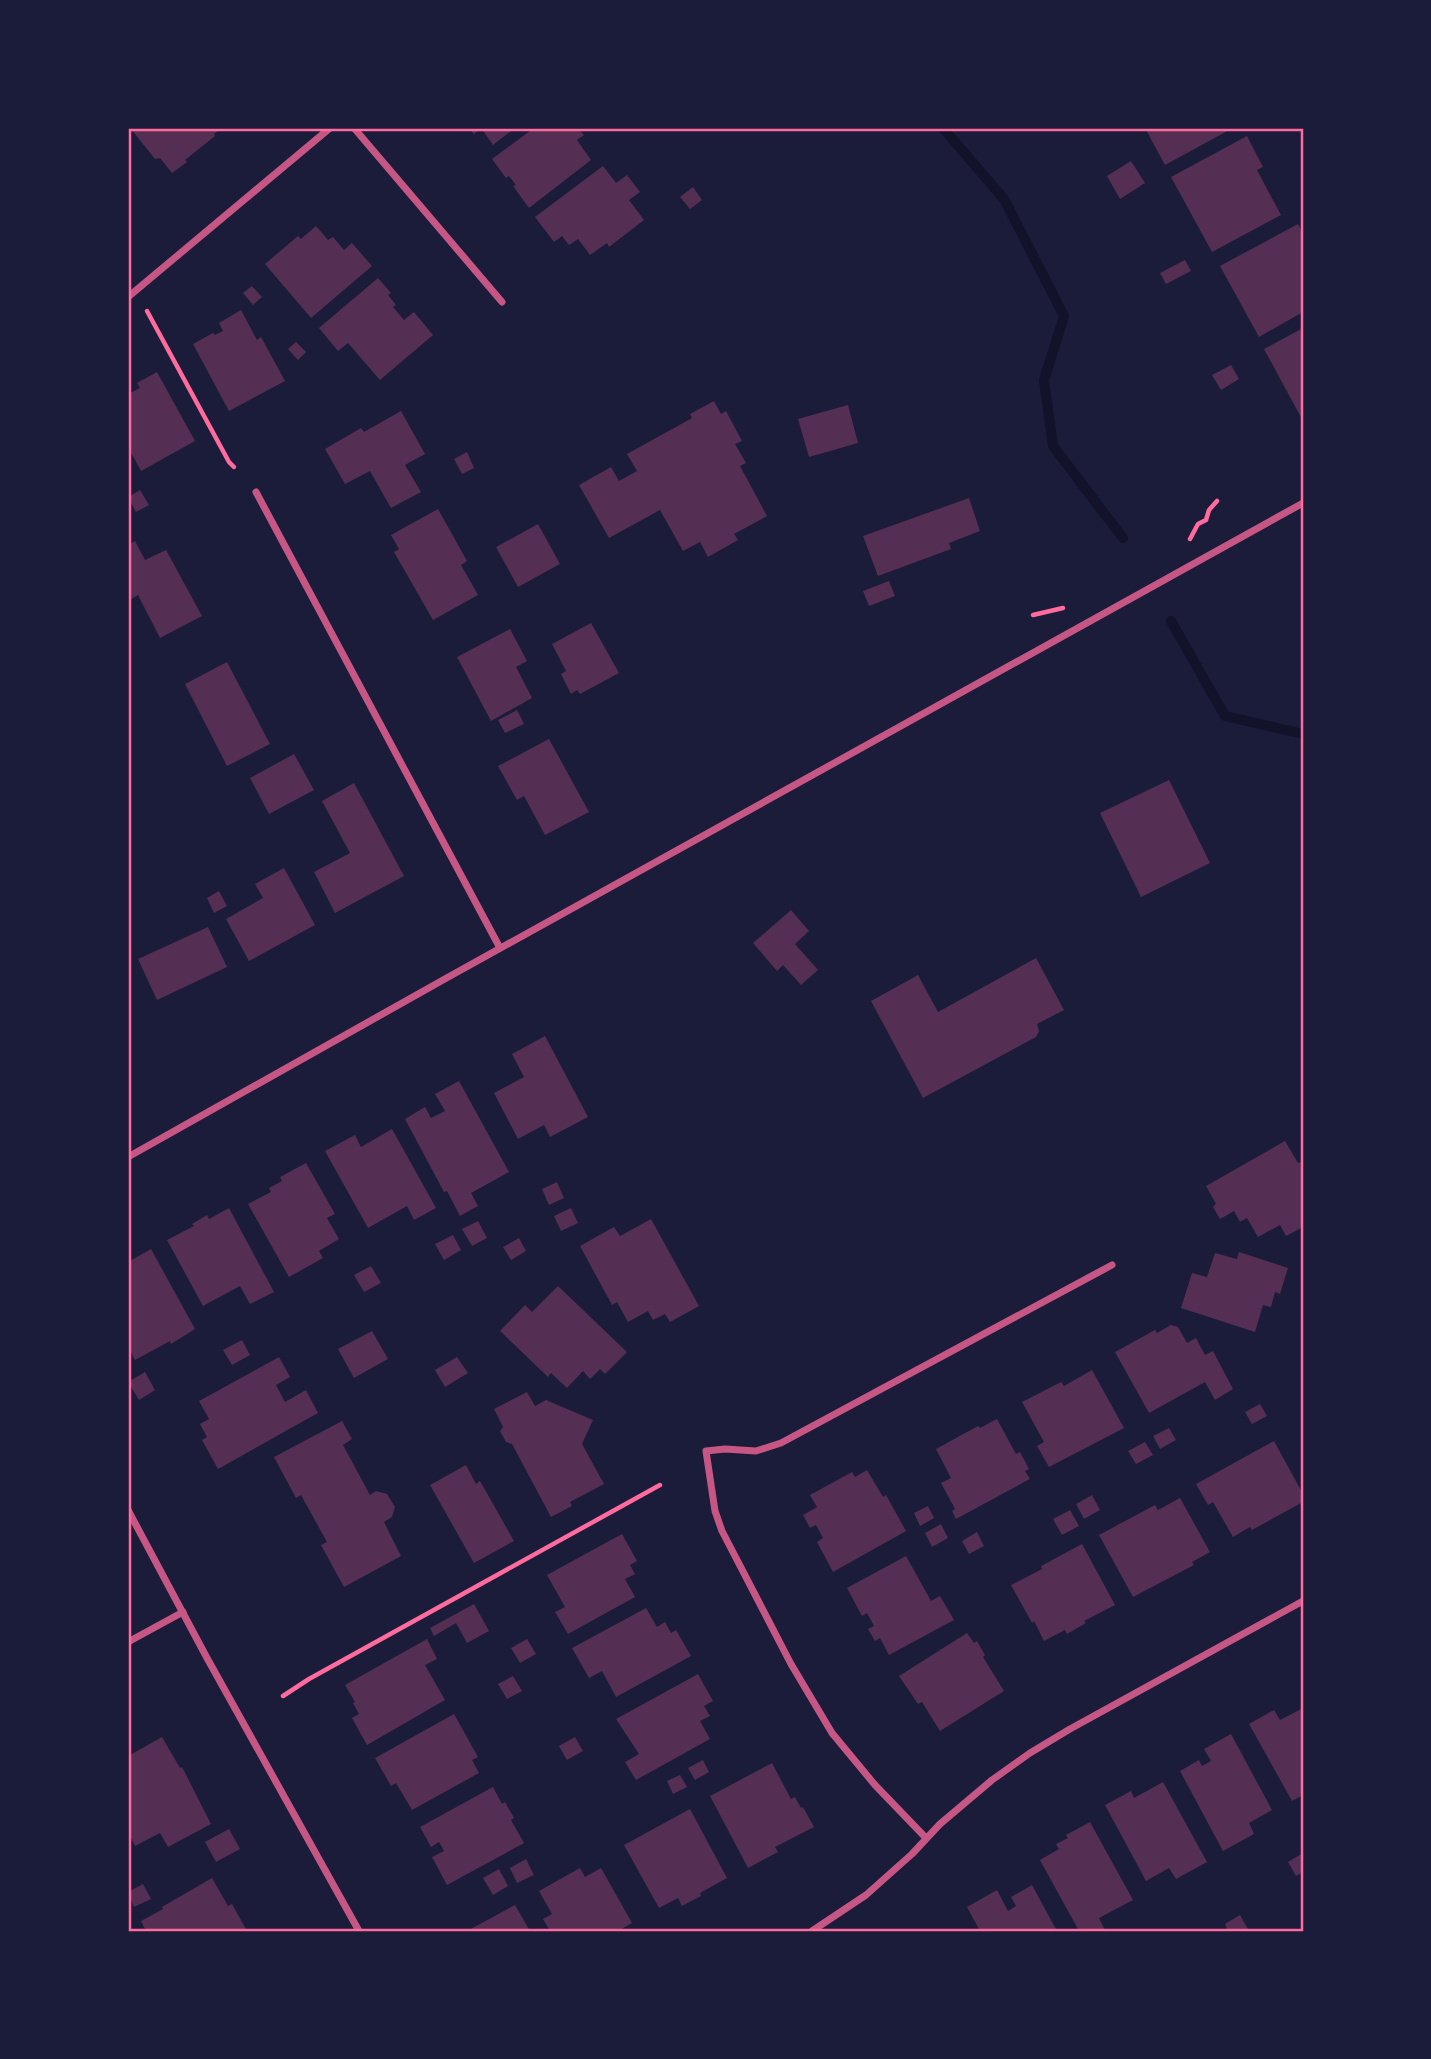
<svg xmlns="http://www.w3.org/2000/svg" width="1431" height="2059" font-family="'Source Sans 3',sans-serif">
<rect width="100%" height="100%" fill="#1b1b3a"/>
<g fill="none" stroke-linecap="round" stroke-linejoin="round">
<g stroke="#12122b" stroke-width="10">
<polyline points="943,128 1004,199 1064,316 1044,380 1053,446 1123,538"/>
<polyline points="1171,621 1225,716 1303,734"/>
</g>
</g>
<g fill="#542f53">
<polygon points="133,128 222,128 214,134 215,136 185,160 187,162 172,173 160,158 155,159 131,129"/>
<polygon points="469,128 515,128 493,145 481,128 474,134"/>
<polygon points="534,128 578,128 584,135 577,140 591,160 529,208 513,186 516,185 509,176 506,178 492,159"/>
<polygon points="1145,128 1233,128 1165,165"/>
<polygon points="1247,136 1263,167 1257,170 1281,215 1212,252 1171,177"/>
<polygon points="1131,161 1145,183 1120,199 1107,176"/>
<polygon points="603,166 616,183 627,175 640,192 629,200 644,220 609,247 607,243 590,255 578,239 569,245 562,236 554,242 535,217"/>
<polygon points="693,187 702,200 690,209 680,197"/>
<polygon points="1298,224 1303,233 1303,312 1259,337 1220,266"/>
<polygon points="316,226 328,240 333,237 344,250 352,243 372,266 311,318 265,264 298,236 301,239"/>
<polygon points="1185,260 1191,271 1166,284 1160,273"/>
<polygon points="378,278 391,293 388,295 396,305 393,307 404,320 414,312 433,335 380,380 348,343 338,351 319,328"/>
<polygon points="252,286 262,297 253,305 243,293"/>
<polygon points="241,310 257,340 261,337 285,381 229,411 193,344 213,333 215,335 223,331 219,323"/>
<polygon points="1303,328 1303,421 1264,349"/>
<polygon points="296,342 306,352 298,360 288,349"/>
<polygon points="1231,365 1239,379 1221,390 1212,375"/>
<polygon points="157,372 195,441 141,471 128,447 128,389 130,393 140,388 137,383"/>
<polygon points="714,401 721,414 726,411 742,441 735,444 746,463 740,466 767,516 734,534 738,540 708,557 700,542 683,551 660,510 609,538 579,485 611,467 619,481 637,471 627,454 692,418 690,414"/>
<polygon points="848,405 858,443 809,457 798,419"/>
<polygon points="401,411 425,454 405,465 421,492 391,508 370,471 345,484 325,449 361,428 364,432"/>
<polygon points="467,452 474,468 462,474 454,459"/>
<polygon points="140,490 149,505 136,512 128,497"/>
<polygon points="969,498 980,531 949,543 951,549 878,576 863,536"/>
<polygon points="438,509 467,561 461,565 478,595 433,620 394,552 399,549 391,535"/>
<polygon points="538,524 560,564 518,587 496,547"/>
<polygon points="135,541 145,560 166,550 202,616 160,638 138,595 128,601 128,545"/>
<polygon points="889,581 895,596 869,606 863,591"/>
<polygon points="591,623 619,673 580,694 577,690 571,694 561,674 566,671 552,644"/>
<polygon points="510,629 527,661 516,667 532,698 491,721 457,657"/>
<polygon points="227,662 270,744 227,766 185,684"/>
<polygon points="517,710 524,724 505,733 498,720"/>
<polygon points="549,739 589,812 545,835 524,796 517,800 498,766"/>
<polygon points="294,754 314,790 269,814 250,778"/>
<polygon points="1169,780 1210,863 1141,897 1100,813"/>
<polygon points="354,783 404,876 335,913 314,872 350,853 322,801"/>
<polygon points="284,868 315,925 249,961 226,919 263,898 255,884"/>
<polygon points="219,891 227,906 214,913 207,898"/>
<polygon points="791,910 809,931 795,944 818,970 801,985 783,965 777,971 753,943"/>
<polygon points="208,927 227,967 157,1000 138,959"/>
<polygon points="1036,958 1064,1010 1037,1024 1039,1031 1036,1037 923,1098 871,1001 918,975 938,1012"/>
<polygon points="545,1036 588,1117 550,1137 544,1125 518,1139 494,1093 524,1077 512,1054"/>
<polygon points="459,1081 509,1172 471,1193 478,1206 460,1216 447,1191 444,1192 405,1119 425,1107 431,1118 445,1111 435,1094"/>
<polygon points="392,1129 436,1208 414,1220 407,1206 368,1228 325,1151 355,1135 361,1147"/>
<polygon points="1285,1141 1298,1163 1303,1161 1303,1231 1301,1228 1286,1236 1280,1225 1258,1237 1247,1218 1240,1222 1234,1211 1220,1219 1213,1207 1216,1204 1206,1186"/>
<polygon points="306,1163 335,1214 327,1218 339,1239 319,1251 323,1258 289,1277 248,1204 271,1192 269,1188 282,1181 280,1177"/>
<polygon points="557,1182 564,1198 549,1205 542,1189"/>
<polygon points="229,1208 274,1292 250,1304 240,1286 203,1306 167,1240 194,1226 192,1224 207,1215 209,1219"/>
<polygon points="571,1208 578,1223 561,1231 554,1216"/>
<polygon points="651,1219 699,1306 670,1322 665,1314 653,1320 648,1311 628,1322 617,1302 612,1305 580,1246 614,1227 620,1236"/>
<polygon points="478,1221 487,1238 472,1246 462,1229"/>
<polygon points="453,1235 461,1250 444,1260 435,1244"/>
<polygon points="519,1238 526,1251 511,1260 503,1247"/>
<polygon points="151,1249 195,1329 171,1344 170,1341 135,1360 128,1346 128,1262"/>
<polygon points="1239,1252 1288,1268 1280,1294 1275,1292 1271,1307 1263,1305 1255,1332 1181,1308 1192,1273 1207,1277 1215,1253 1237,1259"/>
<polygon points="371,1266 381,1283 364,1292 354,1275"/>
<polygon points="558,1286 627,1352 605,1374 600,1369 590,1379 583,1371 567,1388 551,1373 548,1377 500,1331 525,1305 532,1312"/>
<polygon points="1171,1325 1178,1327 1187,1343 1196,1338 1205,1355 1213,1351 1233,1389 1215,1400 1205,1382 1149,1413 1115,1352 1155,1330 1157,1333"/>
<polygon points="372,1331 388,1359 354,1378 338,1349"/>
<polygon points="242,1340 250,1355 232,1365 223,1350"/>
<polygon points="279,1357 290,1377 276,1385 285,1402 306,1390 318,1413 218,1469 202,1440 207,1437 200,1424 209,1419 199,1401"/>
<polygon points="457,1357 468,1373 445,1387 435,1370"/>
<polygon points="1092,1370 1124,1428 1049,1467 1037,1446 1044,1442 1022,1402 1061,1382 1064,1386"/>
<polygon points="145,1372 155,1390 139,1400 128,1382"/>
<polygon points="527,1392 535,1406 546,1400 593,1420 582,1444 604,1484 570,1502 572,1506 551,1517 512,1444 506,1442 500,1431 503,1427 494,1409"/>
<polygon points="1260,1404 1267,1416 1252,1424 1245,1412"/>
<polygon points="997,1419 1016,1454 1020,1452 1029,1469 1025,1471 1030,1479 956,1519 952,1511 955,1509 941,1483 951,1478 936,1449 978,1426 980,1428"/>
<polygon points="342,1421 352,1439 343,1445 370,1495 376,1491 387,1494 395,1507 392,1517 384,1522 401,1556 344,1587 321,1545 327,1542 301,1495 296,1498 274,1457"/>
<polygon points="1169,1428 1176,1440 1160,1449 1153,1436"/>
<polygon points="1274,1441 1303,1494 1303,1502 1252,1530 1250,1527 1233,1537 1213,1502 1208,1505 1196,1484"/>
<polygon points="1145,1442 1153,1455 1136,1464 1128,1451"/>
<polygon points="466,1465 476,1484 480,1481 514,1541 474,1563 430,1485"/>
<polygon points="867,1470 883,1497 886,1495 906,1531 833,1572 817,1542 823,1538 816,1525 810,1528 803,1515 817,1507 810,1495 852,1472 855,1477"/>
<polygon points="1092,1495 1100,1510 1084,1519 1076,1504"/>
<polygon points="1180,1498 1210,1552 1192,1562 1194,1565 1133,1597 1099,1535 1155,1505 1158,1510"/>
<polygon points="928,1506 934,1518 920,1526 914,1513"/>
<polygon points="1070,1510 1079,1526 1062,1535 1053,1519"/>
<polygon points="941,1524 948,1538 932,1547 925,1533"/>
<polygon points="977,1532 984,1546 969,1554 962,1541"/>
<polygon points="622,1534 637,1561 630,1565 635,1574 625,1579 635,1597 568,1634 555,1612 565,1607 547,1575"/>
<polygon points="1082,1544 1115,1605 1084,1621 1086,1623 1067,1634 1065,1630 1044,1641 1034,1621 1032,1623 1011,1585 1042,1569 1041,1566"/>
<polygon points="906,1556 931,1601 940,1596 954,1620 889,1655 880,1638 875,1641 868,1629 874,1626 867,1613 862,1616 847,1588"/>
<polygon points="474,1604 489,1631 467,1643 456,1623 434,1636 430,1628"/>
<polygon points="646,1608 657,1627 665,1622 671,1633 676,1630 691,1656 616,1697 602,1671 589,1678 572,1648"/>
<polygon points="967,1633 974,1643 977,1641 985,1655 983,1657 1004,1691 940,1731 922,1702 918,1704 899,1676"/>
<polygon points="427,1639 437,1659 425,1665 445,1700 367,1745 352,1718 359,1714 353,1703 355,1702 345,1685"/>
<polygon points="527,1639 536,1654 520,1663 511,1648"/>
<polygon points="698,1674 713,1701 704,1706 710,1716 700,1721 710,1739 636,1780 625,1762 639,1754 616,1719"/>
<polygon points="513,1676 522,1691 507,1699 498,1684"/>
<polygon points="1303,1708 1303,1795 1292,1801 1249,1724 1274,1710 1280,1720"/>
<polygon points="454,1714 478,1757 472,1760 479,1773 412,1810 396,1783 391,1786 375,1758"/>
<polygon points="1231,1734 1272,1810 1249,1823 1254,1834 1223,1851 1180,1771 1199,1760 1202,1766 1211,1761 1204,1749"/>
<polygon points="162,1737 180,1768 182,1767 211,1824 168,1847 160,1833 135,1846 128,1832 128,1752 130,1755"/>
<polygon points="575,1737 583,1751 567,1760 559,1746"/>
<polygon points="703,1760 709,1772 695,1780 688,1768"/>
<polygon points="772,1763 791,1799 795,1797 801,1808 803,1807 814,1827 775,1847 778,1852 748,1868 710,1796"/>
<polygon points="680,1775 687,1787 673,1794 667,1781"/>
<polygon points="1163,1782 1207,1862 1176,1879 1169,1868 1146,1881 1105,1805 1131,1791 1134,1798"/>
<polygon points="493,1787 502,1804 505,1802 514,1818 511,1820 524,1843 447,1885 432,1857 444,1851 439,1842 431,1847 420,1827"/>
<polygon points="690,1809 727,1878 700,1893 701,1896 682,1906 678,1898 659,1908 624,1845"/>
<polygon points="1090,1822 1133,1900 1099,1918 1105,1930 1102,1931 1079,1931 1040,1860 1059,1849 1056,1844 1068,1838 1066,1835"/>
<polygon points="229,1829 240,1849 216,1862 205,1842"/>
<polygon points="1303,1853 1303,1872 1296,1876 1288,1862"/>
<polygon points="526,1859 534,1875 517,1883 510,1868"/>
<polygon points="580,1868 585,1877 601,1868 632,1923 618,1931 550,1931 543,1919 552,1914 539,1891"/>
<polygon points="499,1869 508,1886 493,1895 483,1878"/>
<polygon points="212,1878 228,1906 232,1904 247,1931 146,1931 141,1921 163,1909 162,1907"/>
<polygon points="143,1884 151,1899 134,1907 128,1892"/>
<polygon points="1032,1885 1057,1931 980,1931 967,1907 997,1890 1008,1911 1016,1906 1011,1897"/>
<polygon points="515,1905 530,1931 467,1931"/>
<polygon points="1240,1915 1249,1931 1228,1931 1225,1924"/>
</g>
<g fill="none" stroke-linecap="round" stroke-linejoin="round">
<g stroke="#ff6b9d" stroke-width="4.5">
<polyline points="147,311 229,462 234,467"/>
<polyline points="1190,539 1198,524 1206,520 1209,510 1217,501"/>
<polyline points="1033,615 1063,608"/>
<polyline points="283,1696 309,1679 660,1485"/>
</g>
<g stroke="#c65784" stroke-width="7">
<polyline points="354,128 502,302"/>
<polyline points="128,297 330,128"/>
<polyline points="256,492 500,948"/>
<polyline points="128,1157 443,980 1303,503"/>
<polyline points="128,1510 207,1658 359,1931"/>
<polyline points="128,1642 183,1612"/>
<polyline points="926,1838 875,1785 832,1733 791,1664 722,1531 715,1511 706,1451 725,1449 756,1451 781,1443 1112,1265"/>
<polyline points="812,1931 866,1895 912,1854 940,1824 992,1780 1030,1753 1070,1729 1303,1601"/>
</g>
</g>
<rect width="1431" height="2059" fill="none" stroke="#1b1b3a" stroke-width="259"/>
<rect x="130" y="130" width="1172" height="1800" fill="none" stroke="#ff6b9d" stroke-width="2.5"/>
</svg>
